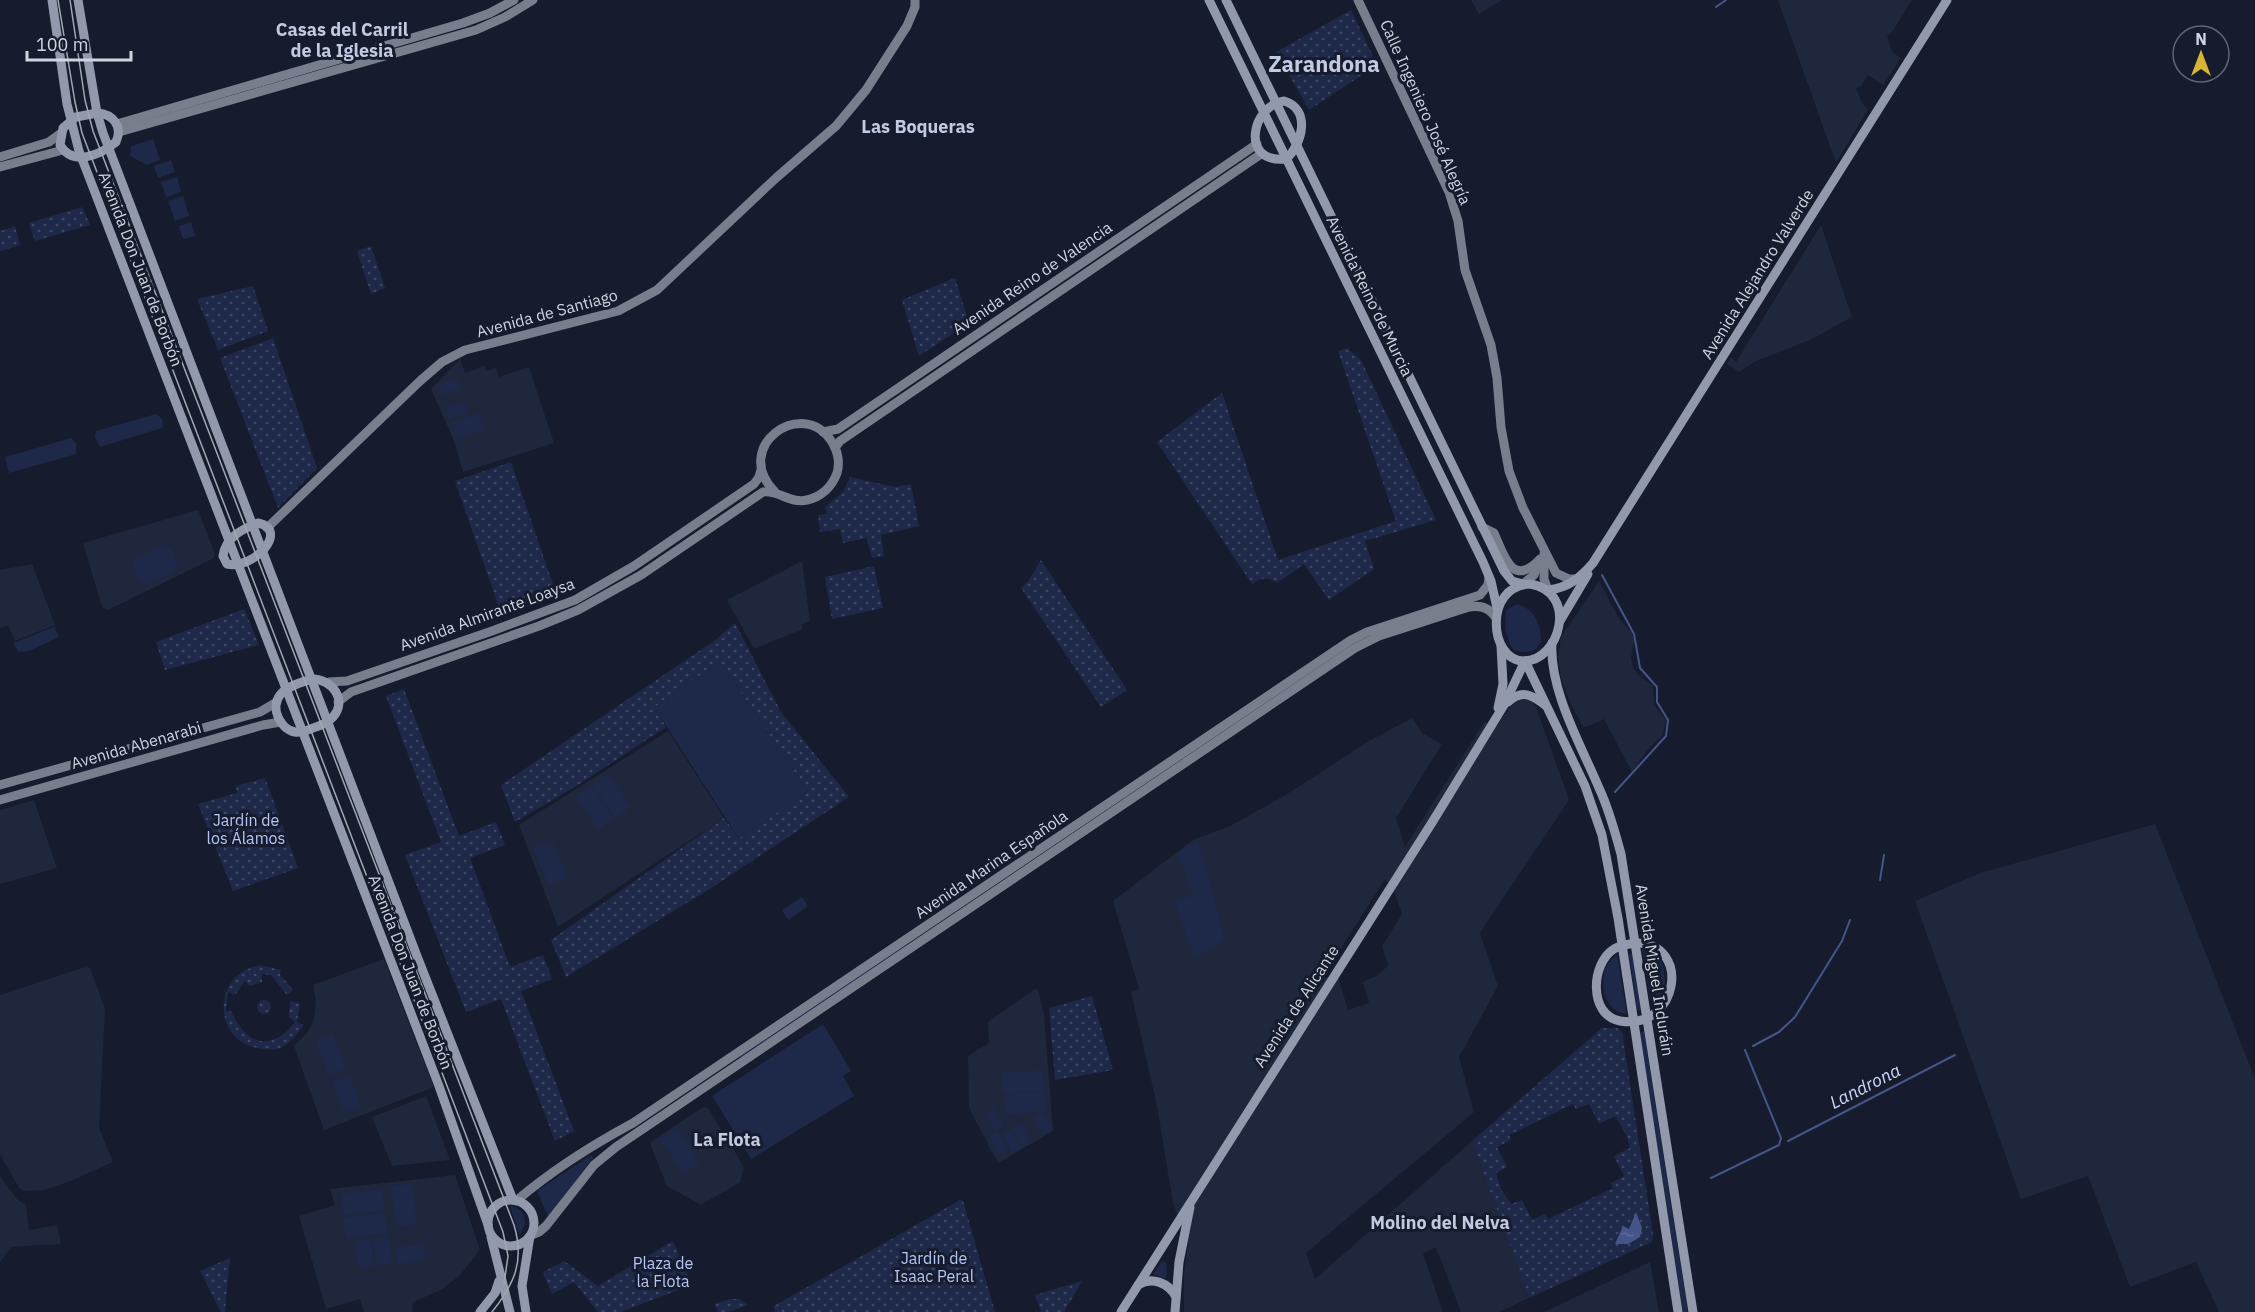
<svg xmlns="http://www.w3.org/2000/svg" width="2255" height="1312" font-family="'IBM Plex Sans',sans-serif">
<defs>
<pattern id="park-dots" width="8" height="8" patternUnits="userSpaceOnUse" patternTransform="scale(1.5)"><rect width="8" height="8" fill="#1e2949"/><path d="M2 2h.1M6 6h.1" fill="none" stroke="#3e4763" stroke-width="1.8" stroke-linecap="round"/></pattern>
<pattern id="water-ripples" width="26" height="14" patternUnits="userSpaceOnUse" patternTransform="scale(1.5)"><rect width="26" height="14" fill="#445589"/><path d="M2 4q2-2 4 0t4 0M15 11q2-2 4 0t4 0" fill="none" stroke="#5e6d99"/></pattern>
</defs>
<rect width="100%" height="100%" fill="#161c2d"/>
<g fill="#1f273c" fill-rule="evenodd">
<polygon points="1471,0 1502,0 1479,14"/>
<polygon points="1778,0 1912,0 1892,32 1887,36 1892,52 1901,58 1883,85 1868,75 1861,86 1856,88 1862,103 1868,109 1836,163"/>
<polygon points="1821,225 1852,317 1810,340 1756,361 1739,372 1727,364 1731,357 1736,362"/>
<polygon points="460,359 465,373 485,366 486,371 496,368 499,377 529,367 554,443 463,472 454,441 431,389"/>
<polygon points="198,510 215,554 214,558 108,610 102,607 83,543"/>
<polygon points="802,561 810,621 801,625 803,629 754,649 727,600"/>
<polygon points="32,564 55,625 15,641 8,625 0,628 0,570"/>
<polygon points="1599,581 1620,620 1632,633 1634,641 1631,658 1633,668 1639,676 1653,686 1654,705 1666,720 1662,736 1647,750 1632,772 1604,719 1586,727 1583,726 1571,704 1561,678 1558,658 1561,637"/>
<path d="M1522,698L1532,701L1536,707L1569,800L1480,933L1498,986L1459,1057L1474,1112L1306,1253L1315,1279L1472,1141L1529,1298L1499,1312H1461L1436,1247L1423,1254L1443,1312H1184V1275L1188,1245L1173,1203L1157,1106L1131,992L1139,989L1113,901L1193,840L1230,826L1284,796L1369,741L1412,718L1422,733L1442,744L1396,818L1405,847L1485,721L1495,728L1515,701ZM1385,879L1394,891L1402,914L1382,946L1388,966L1376,976L1363,982L1369,1003L1348,1010L1338,977L1322,978Z"/>
<polygon points="668,731 724,818 558,927 519,825"/>
<polygon points="34,800 57,868 0,884 0,810"/>
<polygon points="2155,824 2255,1079 2255,1312 2219,1312 2196,1262 2130,1287 2088,1176 2021,1199 1915,901 1980,873"/>
<polygon points="384,959 434,1087 324,1130 294,1046 308,1032 314,1019 316,1002 313,985"/>
<polygon points="85,967 90,968 105,1009 99,1128 113,1162 73,1180 45,1190 24,1191 19,1188 0,1154 0,995"/>
<polygon points="1035,989 1038,989 1044,1015 1053,1131 998,1163 969,1108 968,1056 989,1043 988,1022"/>
<polygon points="426,1096 450,1160 392,1166 372,1117"/>
<polygon points="703,1107 708,1108 744,1167 740,1182 701,1205 667,1186 651,1146 651,1142"/>
<polygon points="455,1175 480,1250 459,1276 442,1289 412,1303 413,1312 364,1312 360,1299 326,1309 299,1216 335,1205 330,1189"/>
<polygon points="0,1177 18,1200 26,1205 29,1230 57,1225 61,1244 11,1247 0,1262"/>
<polygon points="1650,1262 1659,1312 1544,1312"/>
</g>
<g fill="#1e2949">
<polygon points="153,139 160,160 147,165 130,156 131,146"/>
<polygon points="171,160 175,172 158,178 154,166"/>
<polygon points="177,177 181,192 166,197 161,182"/>
<polygon points="183,196 189,216 175,221 168,201"/>
<polygon points="191,222 195,236 183,239 179,226"/>
<polygon points="457,378 461,388 441,395 437,384"/>
<polygon points="464,402 468,413 449,419 445,408"/>
<polygon points="479,413 484,430 456,439 451,423"/>
<path d="M156,414C162,418 164,420 162,428L100,447L95,437L96,431Z"/>
<polygon points="71,438 76,443 76,454 9,473 5,457"/>
<polygon points="164,545 166,548 170,547 178,566 175,568 176,571 146,585 144,582 140,583 132,564 135,562 133,559"/>
<path d="M1517,604C1535,609 1541,624 1541,642C1535,654 1525,653 1514,650L1510,644L1505,629L1506,610Z"/>
<polygon points="54,627 59,637 29,651 19,652 13,643"/>
<polygon points="720,661 808,791 739,839 654,707"/>
<polygon points="608,774 631,807 616,818 592,784"/>
<polygon points="591,785 614,819 598,830 575,796"/>
<polygon points="552,840 568,878 549,886 533,848"/>
<polygon points="1198,841 1225,940 1194,957 1175,902 1193,895 1178,853"/>
<polygon points="802,897 808,906 788,920 782,910"/>
<polygon points="904,945 906,948 740,1060 741,1055"/>
<path d="M1642,949C1669,949 1671,995 1652,1008Z"/>
<polygon points="1633,953 1641,1010 1637,1011 1629,954"/>
<path d="M1617,955L1627,1014C1599,1012 1595,967 1617,955Z"/>
<polygon points="823,1024 851,1071 843,1076 854,1096 751,1159 712,1096"/>
<polygon points="1639,1032 1644,1032 1688,1312 1683,1312"/>
<polygon points="333,1034 346,1068 329,1075 316,1040"/>
<polygon points="1043,1070 1044,1090 1003,1094 1001,1073"/>
<polygon points="349,1075 360,1106 344,1112 332,1082"/>
<polygon points="1045,1091 1047,1111 1006,1115 1004,1095"/>
<polygon points="994,1108 1004,1126 995,1131 985,1113"/>
<polygon points="1042,1112 1052,1130 1043,1135 1033,1117"/>
<polygon points="1021,1124 1031,1142 1022,1147 1012,1129"/>
<polygon points="677,1128 700,1163 683,1174 660,1139"/>
<polygon points="1011,1130 1021,1148 1012,1153 1002,1135"/>
<polygon points="998,1131 1008,1149 999,1154 989,1136"/>
<polygon points="591,1155 593,1158 548,1217 537,1191"/>
<polygon points="412,1184 417,1225 396,1227 391,1186"/>
<polygon points="382,1189 385,1210 343,1215 341,1194"/>
<path d="M510,1206C525,1209 530,1223 519,1234Z"/>
<polygon points="385,1213 388,1233 346,1239 343,1218"/>
<polygon points="389,1237 392,1264 377,1266 373,1239"/>
<polygon points="371,1239 374,1266 358,1268 355,1241"/>
<polygon points="424,1244 426,1260 397,1264 396,1247"/>
<polygon points="1162,1261 1167,1263 1166,1279 1153,1274"/>
</g>
<g fill="url(#park-dots)" fill-rule="evenodd">
<polygon points="1351,10 1377,65 1309,110 1276,52"/>
<polygon points="82,207 90,225 35,241 29,223"/>
<polygon points="15,226 20,245 0,251 0,231"/>
<polygon points="371,246 385,288 371,294 357,251"/>
<polygon points="955,278 969,323 919,356 902,300"/>
<polygon points="253,286 268,331 218,350 197,299"/>
<polygon points="273,338 317,468 278,508 220,358"/>
<path d="M1347,348L1361,360L1436,520L1365,541L1374,569L1329,600L1304,564L1277,583C1267,576 1261,578 1252,584L1157,442L1222,393L1278,560L1396,521L1338,351Z"/>
<polygon points="511,462 557,596 502,616 455,481"/>
<polygon points="850,477 895,487 911,484 919,526 881,535 884,556 872,558 867,538 843,543 840,529 820,532 818,515 827,514 825,507 843,492"/>
<polygon points="1041,560 1127,690 1101,707 1021,588 1029,580"/>
<polygon points="874,566 883,608 832,619 825,577"/>
<polygon points="244,609 259,645 165,670 156,642"/>
<polygon points="735,623 781,712 849,797 711,888 566,977 551,940 724,818 739,839 808,791 720,661 654,707 666,727 578,785 515,822 501,785 714,641"/>
<polygon points="404,689 459,836 496,822 505,845 470,858 510,967 543,955 552,979 521,991 574,1131 555,1141 501,999 466,1012 405,855 441,842 386,696"/>
<polygon points="265,778 298,868 233,891 198,804 237,793 236,786"/>
<path d="M259,965L281,970L280,975L293,990L287,995L271,975L262,974V982L250,986L245,981L235,995L228,992L226,1012L231,1011C246,1045 271,1053 295,1022L289,1017L290,1001L300,1003L297,1022L304,1025C297,1034 290,1044 280,1048C272,1051 265,1049 257,1048C220,1041 212,993 242,972C246,969 254,967 259,965Z"/>
<polygon points="1092,996 1113,1070 1055,1080 1049,1008"/>
<circle cx="264" cy="1007" r="7"/>
<path d="M1602,1028H1617L1622,1032L1653,1234L1652,1242L1529,1298L1472,1141ZM1573,1104L1576,1109L1589,1104L1599,1124L1615,1116L1627,1136L1630,1148L1614,1156L1624,1176L1611,1183L1613,1188L1548,1219L1545,1214L1532,1220L1522,1200L1511,1204L1502,1191L1496,1173L1507,1167L1497,1147L1511,1140L1509,1135Z"/>
<polygon points="960,1200 963,1201 995,1312 775,1312 774,1306"/>
<polygon points="673,1241 691,1285 621,1312 598,1312 574,1282 552,1294 543,1272 564,1261 598,1286"/>
<polygon points="230,1258 225,1312 221,1312 200,1271"/>
<polygon points="1082,1281 1064,1312 1041,1312 1035,1295"/>
<polygon points="730,1299 739,1299 748,1305 728,1312 718,1312 715,1304"/>
</g>
<polygon fill="url(#water-ripples)" points="1636,1212 1642,1228 1640,1237 1628,1244 1615,1244 1623,1226 1629,1229"/>
<g fill="none" stroke-linecap="round" stroke-linejoin="round">
<g stroke="#445589" stroke-width="2">
<polyline points="1716,7 1726,0"/>
<polyline points="1602,575 1634,634 1640,668 1657,687 1657,702 1668,720 1666,736 1615,792"/>
<polyline points="1880,880 1884,855"/>
<polyline points="1753,1046 1779,1032 1795,1017 1842,941 1850,920"/>
<polyline points="1788,1141 1955,1055"/>
<polyline points="1711,1178 1779,1145 1781,1138 1745,1050"/>
</g>
<g stroke="#797e8c" stroke-width="9">
<polyline points="1358,0 1449,192 1458,221 1465,270 1491,345 1497,378 1501,427 1509,471 1523,508 1556,573 1569,579 1578,579"/>
<polyline points="117,124 463,23 490,13 514,0"/>
<polyline points="119,132 476,30 505,17 533,0"/>
<polyline points="0,157 49,142 60,134"/>
<polyline points="0,167 63,150"/>
<polyline points="823,432 838,429 1257,144"/>
<polyline points="835,448 840,441 1261,154"/>
<path d="M1482,527L1494,533C1504,555 1512,589 1540,559"/>
<polyline points="267,528 420,381 442,362 465,350 618,311 657,290 776,178 836,126 866,90 907,26 915,7 915,0"/>
<polyline points="1544,554 1544,579 1548,590"/>
<polyline points="1523,584 1534,575 1539,562"/>
<polyline points="329,682 347,681 492,631 575,600 634,566 754,484 759,477 761,470"/>
<path d="M338,702L351,692L539,626L578,610L641,575L763,492C779,490 790,504 807,500C821,497 832,487 837,473C840,463 838,451 832,442C803,395 730,447 775,492"/>
<polyline points="0,785 260,712 277,702"/>
<polyline points="0,800 263,725 281,722"/>
<path d="M516,1201C550,1172 594,1144 633,1123L1351,640L1367,632L1480,595L1488,585L1489,577"/>
<path d="M530,1236L539,1232L546,1226L594,1165L616,1147L1355,648L1379,636L1469,607C1480,605 1490,608 1496,618"/>
</g>
<g stroke="#9299ac" stroke-width="9">
<polyline points="52,0 67,104 79,151 439,1086 488,1225"/>
<polyline points="78,0 97,113 103,133 417,956 513,1200"/>
<polyline points="1209,0 1483,562 1491,581 1497,608"/>
<polyline points="1226,0 1504,571 1512,581 1523,584"/>
<path d="M1284,101C1311,109 1303,144 1286,159C1239,164 1252,105 1284,101Z"/>
<path d="M97,113C113,114 123,126 116,142C100,155 73,167 60,145L63,128L76,117Z"/>
<path d="M258,523C290,530 254,570 227,564L223,556C225,538 242,529 258,523Z"/>
<path d="M1530,584C1579,592 1560,661 1524,661C1489,661 1483,586 1530,584Z"/>
<path d="M1548,590C1568,588 1580,578 1593,563L1947,0"/>
<polyline points="1560,621 1588,574"/>
<path d="M1552,643C1549,690 1581,745 1599,788C1609,809 1615,832 1621,854L1693,1312"/>
<polyline points="1525,661 1585,786 1602,835 1618,918 1678,1312"/>
<path d="M312,679C332,679 348,700 333,717C328,722 320,726 313,728C308,730 301,733 295,732C280,729 270,708 280,695C287,686 302,682 312,679Z"/>
<path d="M1508,702C1522,689 1532,695 1545,705"/>
<polyline points="1498,708 1503,684 1501,646"/>
<path d="M1636,943C1692,943 1679,1031 1620,1021C1588,1015 1591,963 1614,949C1620,945 1629,944 1636,943Z"/>
<circle cx="511" cy="1223" r="23"/>
<polyline points="491,1237 510,1312"/>
<path d="M1138,1285C1152,1276 1169,1283 1176,1297"/>
<polyline points="480,1312 495,1293 499,1281"/>
<polyline points="526,1312 522,1286 530,1236"/>
<polyline points="1121,1312 1433,821 1504,705 1525,661"/>
<polyline points="1175,1312 1179,1262 1190,1207"/>
</g>
<g stroke="#a2a7b3" stroke-width="1.5">
<polyline points="58,0 75,102 82,133 503,1232 508,1256 504,1284"/>
<path d="M70,0L85,100L93,131L514,1225C525,1262 514,1284 492,1312"/>
</g>
</g>
<g text-anchor="middle" dominant-baseline="central" stroke-width="6" stroke-linejoin="round" paint-order="stroke">
<g font-size="16" fill="#cfd4df" stroke="#161c2d">
<text transform="translate(1426 112) rotate(66)">Calle Ingeniero José Alegría</text>
<text transform="translate(141 269) rotate(69)">Avenida Don Juan de Borbón</text>
<text transform="translate(1757 274) rotate(-58)">Avenida Alejandro Valverde</text>
<text transform="translate(1032 278) rotate(-34)">Avenida Reino de Valencia</text>
<text transform="translate(1370 296) rotate(64)">Avenida Reino de Murcia</text>
<text transform="translate(547 313) rotate(-15)">Avenida de Santiago</text>
<text transform="translate(487 614) rotate(-20)">Avenida Almirante Loaysa</text>
<text transform="translate(136 745) rotate(-16)">Avenida Abenarabi</text>
<text transform="translate(991 864) rotate(-34)">Avenida Marina Española</text>
<text transform="translate(1655 970) rotate(81)">Avenida Miguel Induráin</text>
<text transform="translate(411 972) rotate(69)">Avenida Don Juan de Borbón</text>
<text transform="translate(1296 1006) rotate(-57)">Avenida de Alicante</text>
</g>
<g font-size="16" fill="#b4c6f6" stroke="#161c2d">
<text x="246" y="820">Jardín de<tspan x="246" dy="18">los Álamos</tspan></text>
<text x="934" y="1258">Jardín de<tspan x="934" dy="18">Isaac Peral</tspan></text>
<text x="663" y="1263">Plaza de<tspan x="663" dy="18">la Flota</tspan></text>
</g>
<g font-size="18" font-weight="bold" fill="#c2cae1" stroke="#161c2d">
<text x="342" y="29">Casas del Carril<tspan x="342" dy="21">de la Iglesia</tspan></text>
<text x="918" y="126">Las Boqueras</text>
<text x="727" y="1139">La Flota</text>
<text x="1440" y="1222">Molino del Nelva</text>
</g>
<g font-size="18" font-style="italic" fill="#ccd8f9" stroke="#161c2d">
<text transform="translate(1865 1086) rotate(-27)">Landrona</text>
</g>
<g font-size="22" font-weight="bold" fill="#c2cae1" stroke="#161c2d">
<text x="1324" y="63">Zarandona</text>
</g>
</g>
<g transform="translate(2201 54)"><circle r="28" fill="#161c2d" stroke="#606674" stroke-width="1.5"/>
<path d="M0-4.5L10 22L0 15L-10 22Z" fill="#d8b434"/>
<text y="-9" font-size="16" font-weight="bold" text-anchor="middle" fill="#cfd4df">N</text>
</g>
<path d="M27 51v9h104v-9" fill="none" stroke="#cfd4df" stroke-width="3"/>
<text x="36" y="51" font-size="18" fill="#cfd4df" stroke="#161c2d" stroke-width="4.5" paint-order="stroke">100 m</text>
</svg>
